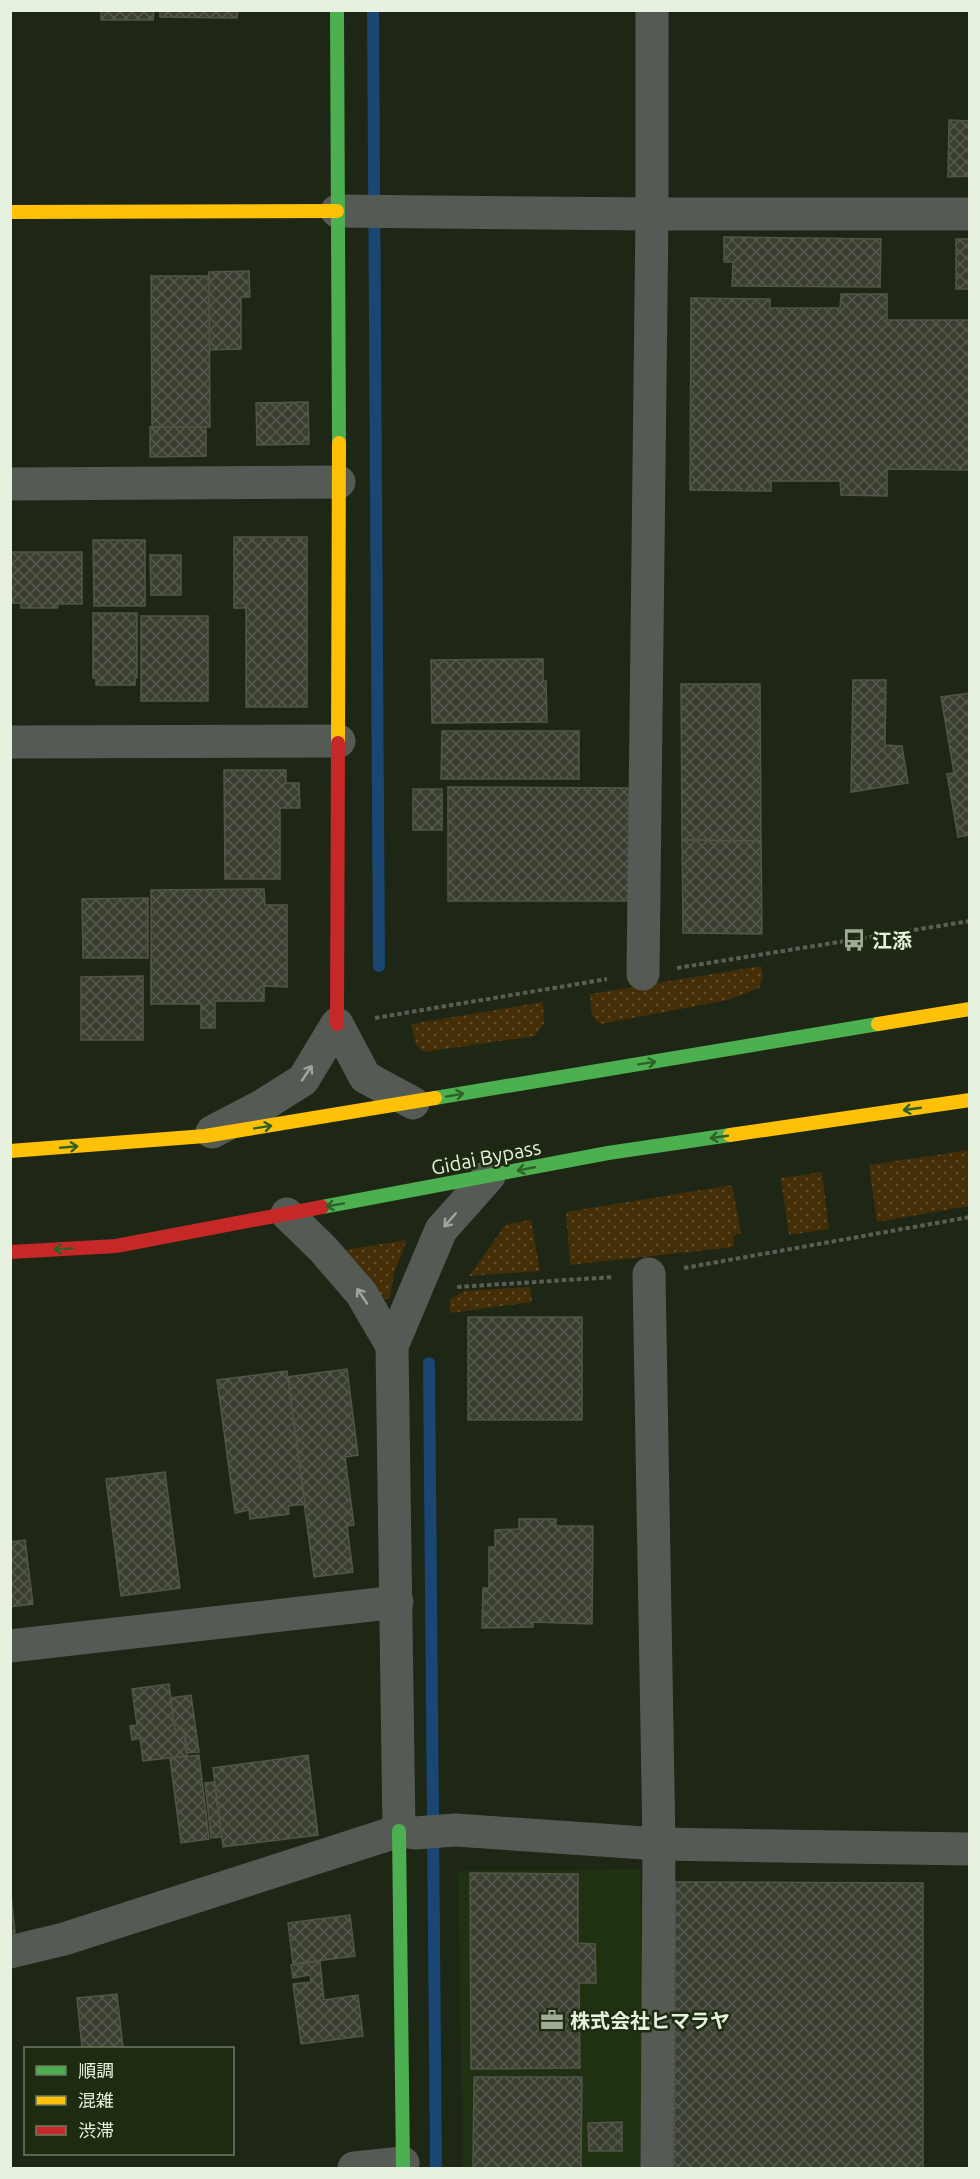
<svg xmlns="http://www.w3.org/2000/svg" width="980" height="2179" font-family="Ubuntu,'Noto Sans JP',sans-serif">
<defs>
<pattern id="grass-dots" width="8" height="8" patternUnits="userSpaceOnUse" patternTransform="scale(1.5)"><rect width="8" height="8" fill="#442e08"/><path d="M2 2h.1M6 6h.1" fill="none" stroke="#5f4d2c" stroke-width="1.8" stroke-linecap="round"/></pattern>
<pattern id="building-cross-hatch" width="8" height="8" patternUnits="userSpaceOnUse" patternTransform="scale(1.5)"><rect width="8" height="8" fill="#3b3f32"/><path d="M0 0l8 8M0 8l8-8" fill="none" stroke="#575b4f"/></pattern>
</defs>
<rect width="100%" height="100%" fill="#1e2616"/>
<polygon fill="#203111" points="640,1869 646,2168 463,2168 458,1871"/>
<g fill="url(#grass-dots)">
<polygon points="761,966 763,977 759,988 728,1000 601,1024 592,1016 590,994"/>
<polygon points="543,1002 544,1023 535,1036 424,1052 416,1045 411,1024"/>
<polygon points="969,1150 969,1206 877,1222 869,1165"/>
<polygon points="822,1172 829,1229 789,1235 781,1178"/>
<polygon points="732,1185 741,1233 733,1236 734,1247 570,1265 566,1212"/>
<polygon points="531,1220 540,1271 469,1276 506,1224"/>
<polygon points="407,1240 394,1273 390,1298 373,1302 338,1251"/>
<polygon points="530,1287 532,1302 450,1313 450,1299 465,1291"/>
</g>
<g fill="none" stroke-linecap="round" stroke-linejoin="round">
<g stroke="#194672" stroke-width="12">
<polyline points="373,10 379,966"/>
<polyline points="429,1363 436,2168"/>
</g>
</g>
<g fill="url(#building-cross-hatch)" stroke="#515547" stroke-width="1.5">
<polygon points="101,10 154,10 153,20 101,20"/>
<polygon points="160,10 238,10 237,18 160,17"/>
<polygon points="949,120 970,121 970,176 948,177"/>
<polygon points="724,237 881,239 880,287 732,286 733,262 724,262"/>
<rect x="956" y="239" width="14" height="50"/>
<polygon points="249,271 250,297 241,297 241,349 209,350 209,272"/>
<polygon points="151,276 209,276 210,427 152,427"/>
<polygon points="841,294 887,294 887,320 970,320 970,470 887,469 887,496 841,495 840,481 771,481 771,491 690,490 691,298 770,299 770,308 840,308"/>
<polygon points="308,402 309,444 257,445 256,403"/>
<polygon points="150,427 206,427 206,456 150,457"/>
<polygon points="234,537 307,537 307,707 246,707 246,608 234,608"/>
<polygon points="93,540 145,540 145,606 94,606"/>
<polygon points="10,552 82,552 82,604 58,604 57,608 21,608 21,603 10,603"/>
<polygon points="150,555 181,555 181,595 151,595"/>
<polygon points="93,613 137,613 137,678 135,678 135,685 96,685 96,678 93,678"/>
<rect x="141" y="616" width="67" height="85"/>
<polygon points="543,659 543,681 546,681 547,722 432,723 431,660"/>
<polygon points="853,680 886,680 885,745 902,746 908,783 851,792"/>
<polygon points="681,684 760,684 761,841 682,840"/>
<polygon points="970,693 970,835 958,837 947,774 954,773 941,697"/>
<polygon points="442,731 579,731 579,779 441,779"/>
<polygon points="224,770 286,770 286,783 299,783 300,808 280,808 280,879 225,879"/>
<polygon points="448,787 632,788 631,901 448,901"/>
<rect x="413" y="789" width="29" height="41"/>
<polygon points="682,840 761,841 762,934 683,933"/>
<polygon points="264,889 265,905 287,905 287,987 264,986 264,1001 215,1001 215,1028 201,1028 201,1004 151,1004 151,890"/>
<polygon points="148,898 148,958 83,958 82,899"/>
<polygon points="143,976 143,1040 81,1040 81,977"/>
<rect x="468" y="1317" width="114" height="103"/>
<polygon points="347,1369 358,1455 345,1457 354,1525 347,1526 353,1572 314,1577 287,1377"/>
<polygon points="287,1371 305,1504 288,1506 289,1514 250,1519 249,1510 235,1513 217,1380"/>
<polygon points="165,1472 180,1588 121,1596 106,1479"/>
<polygon points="519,1519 556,1519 556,1526 593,1526 592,1624 533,1622 533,1627 482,1628 483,1588 489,1588 489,1547 495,1547 495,1530 519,1529"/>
<polygon points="25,1540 33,1604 10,1607 10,1542"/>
<polygon points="169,1684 175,1730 184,1729 187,1756 143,1761 140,1738 132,1740 130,1726 137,1725 132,1689"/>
<polygon points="191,1695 199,1752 187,1753 184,1729 175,1730 171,1698"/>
<polygon points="199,1755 209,1839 181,1843 170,1758"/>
<polygon points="308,1755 318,1835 223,1847 213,1768"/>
<polygon points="214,1782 222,1837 211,1838 205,1783"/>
<polygon points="470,1873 578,1874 578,1943 595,1944 596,1983 579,1983 580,2068 471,2069"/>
<polygon points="675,1882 923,1883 923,2168 674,2168"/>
<polygon points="10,1885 15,1933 10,1933"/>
<polygon points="350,1915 355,1956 293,1964 288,1923"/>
<polygon points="320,1961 324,2000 358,1995 363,2036 301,2044 293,1984 311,1982 310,1975 293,1978 291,1965"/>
<polygon points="117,1994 123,2048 82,2048 77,1998"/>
<polygon points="474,2077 582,2077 581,2168 473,2168"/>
<polygon points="622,2122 622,2151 589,2151 588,2123"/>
</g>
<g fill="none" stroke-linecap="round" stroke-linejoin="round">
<g stroke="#5a5e57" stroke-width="4" stroke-dasharray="4.5 3" stroke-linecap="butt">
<polyline points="677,968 970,921"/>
<polyline points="375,1018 607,979"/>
<polyline points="684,1268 970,1217"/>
<polyline points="457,1287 614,1277"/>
</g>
<g stroke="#565a54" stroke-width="33">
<polyline points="337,211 652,214 970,214"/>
<polyline points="10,484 339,482"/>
<polyline points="10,742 339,741"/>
<polyline points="643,974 652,214 652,10"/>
<polyline points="212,1132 260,1107 303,1080 337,1024 365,1077 413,1103"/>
<polyline points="287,1214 323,1249 361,1293 392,1346"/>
<polyline points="649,1274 659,1844 657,2168"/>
<polyline points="10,1646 397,1602"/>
<polyline points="399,1831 392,1346 441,1230 489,1176"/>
<polyline points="10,1952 64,1939 399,1831 415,1833 455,1830 659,1844 970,1849"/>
<polyline points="354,2168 403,2163"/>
</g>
<g stroke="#4caf50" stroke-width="14">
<polyline points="337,10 339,443"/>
<polyline points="435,1098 878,1024"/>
<polyline points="322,1207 608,1153 730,1135"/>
<polyline points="399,1831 403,2168"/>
</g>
<g stroke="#ffc107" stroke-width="14">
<polyline points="10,212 337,211"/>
<polyline points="338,743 339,443"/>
<polyline points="878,1024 970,1009"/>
<polyline points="730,1135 970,1100"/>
<polyline points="10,1151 205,1136 435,1098"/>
</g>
<g stroke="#c62828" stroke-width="14">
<polyline points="337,1024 338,743"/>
<polyline points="10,1252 116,1246 322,1207"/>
</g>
</g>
<defs><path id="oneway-shaft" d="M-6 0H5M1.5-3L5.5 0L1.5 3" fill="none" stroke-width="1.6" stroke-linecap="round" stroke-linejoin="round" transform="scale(1.5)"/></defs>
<g stroke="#30602a">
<use href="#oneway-shaft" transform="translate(647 1063) rotate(-9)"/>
<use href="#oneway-shaft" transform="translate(455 1095) rotate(-10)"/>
<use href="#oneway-shaft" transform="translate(912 1109) rotate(172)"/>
<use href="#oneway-shaft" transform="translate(263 1127) rotate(-9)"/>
<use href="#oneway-shaft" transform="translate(719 1137) rotate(172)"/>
<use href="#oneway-shaft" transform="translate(69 1147) rotate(-5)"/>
<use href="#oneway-shaft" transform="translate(526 1169) rotate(169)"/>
<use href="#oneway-shaft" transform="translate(335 1205) rotate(170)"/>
<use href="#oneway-shaft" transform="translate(63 1249) rotate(177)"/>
</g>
<g stroke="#9ea69a">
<use href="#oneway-shaft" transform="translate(307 1073) rotate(-56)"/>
<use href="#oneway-shaft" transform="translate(450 1220) rotate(131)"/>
<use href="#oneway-shaft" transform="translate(362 1296) rotate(-124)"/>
</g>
<defs>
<g id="bus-bare" transform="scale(1.8)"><path d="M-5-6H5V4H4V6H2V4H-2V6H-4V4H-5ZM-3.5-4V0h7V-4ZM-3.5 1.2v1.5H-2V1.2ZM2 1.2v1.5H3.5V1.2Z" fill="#a0aa99" stroke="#1d2c10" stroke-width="2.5" paint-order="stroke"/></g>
<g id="office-bare" transform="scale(1.8)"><path d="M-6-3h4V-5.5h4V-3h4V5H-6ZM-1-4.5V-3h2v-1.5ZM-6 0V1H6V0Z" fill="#a0aa99" stroke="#1d2c10" stroke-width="2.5" paint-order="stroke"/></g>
</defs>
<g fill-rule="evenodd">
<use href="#bus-bare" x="854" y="940"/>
<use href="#office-bare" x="552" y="2020"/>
</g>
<g text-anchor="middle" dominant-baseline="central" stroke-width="5" stroke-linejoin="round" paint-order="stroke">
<g font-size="20" font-weight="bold" fill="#e6f1df" stroke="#1d2c10" text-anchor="start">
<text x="872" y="940">江添</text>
<text x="570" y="2020">株式会社ヒマラヤ</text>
</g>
<g font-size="20" fill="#e6f1df" stroke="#1d2c10">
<text transform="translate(486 1157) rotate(-11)">Gidai Bypass</text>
</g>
</g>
<rect width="980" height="2179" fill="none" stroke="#e6f1df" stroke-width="24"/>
<rect x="24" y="2047" width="210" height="108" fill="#1d2c10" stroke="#6d7b63" stroke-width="1.5"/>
<rect x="36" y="2066" width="30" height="9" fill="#4caf50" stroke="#6d7b63" stroke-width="1.5"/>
<text x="78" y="2077" font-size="18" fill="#e6f1df">順調</text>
<rect x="36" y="2096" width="30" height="9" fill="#ffc107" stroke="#6d7b63" stroke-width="1.5"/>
<text x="78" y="2107" font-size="18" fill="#e6f1df">混雑</text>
<rect x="36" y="2126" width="30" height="9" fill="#c62828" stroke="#6d7b63" stroke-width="1.5"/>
<text x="78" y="2137" font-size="18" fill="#e6f1df">渋滞</text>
</svg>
